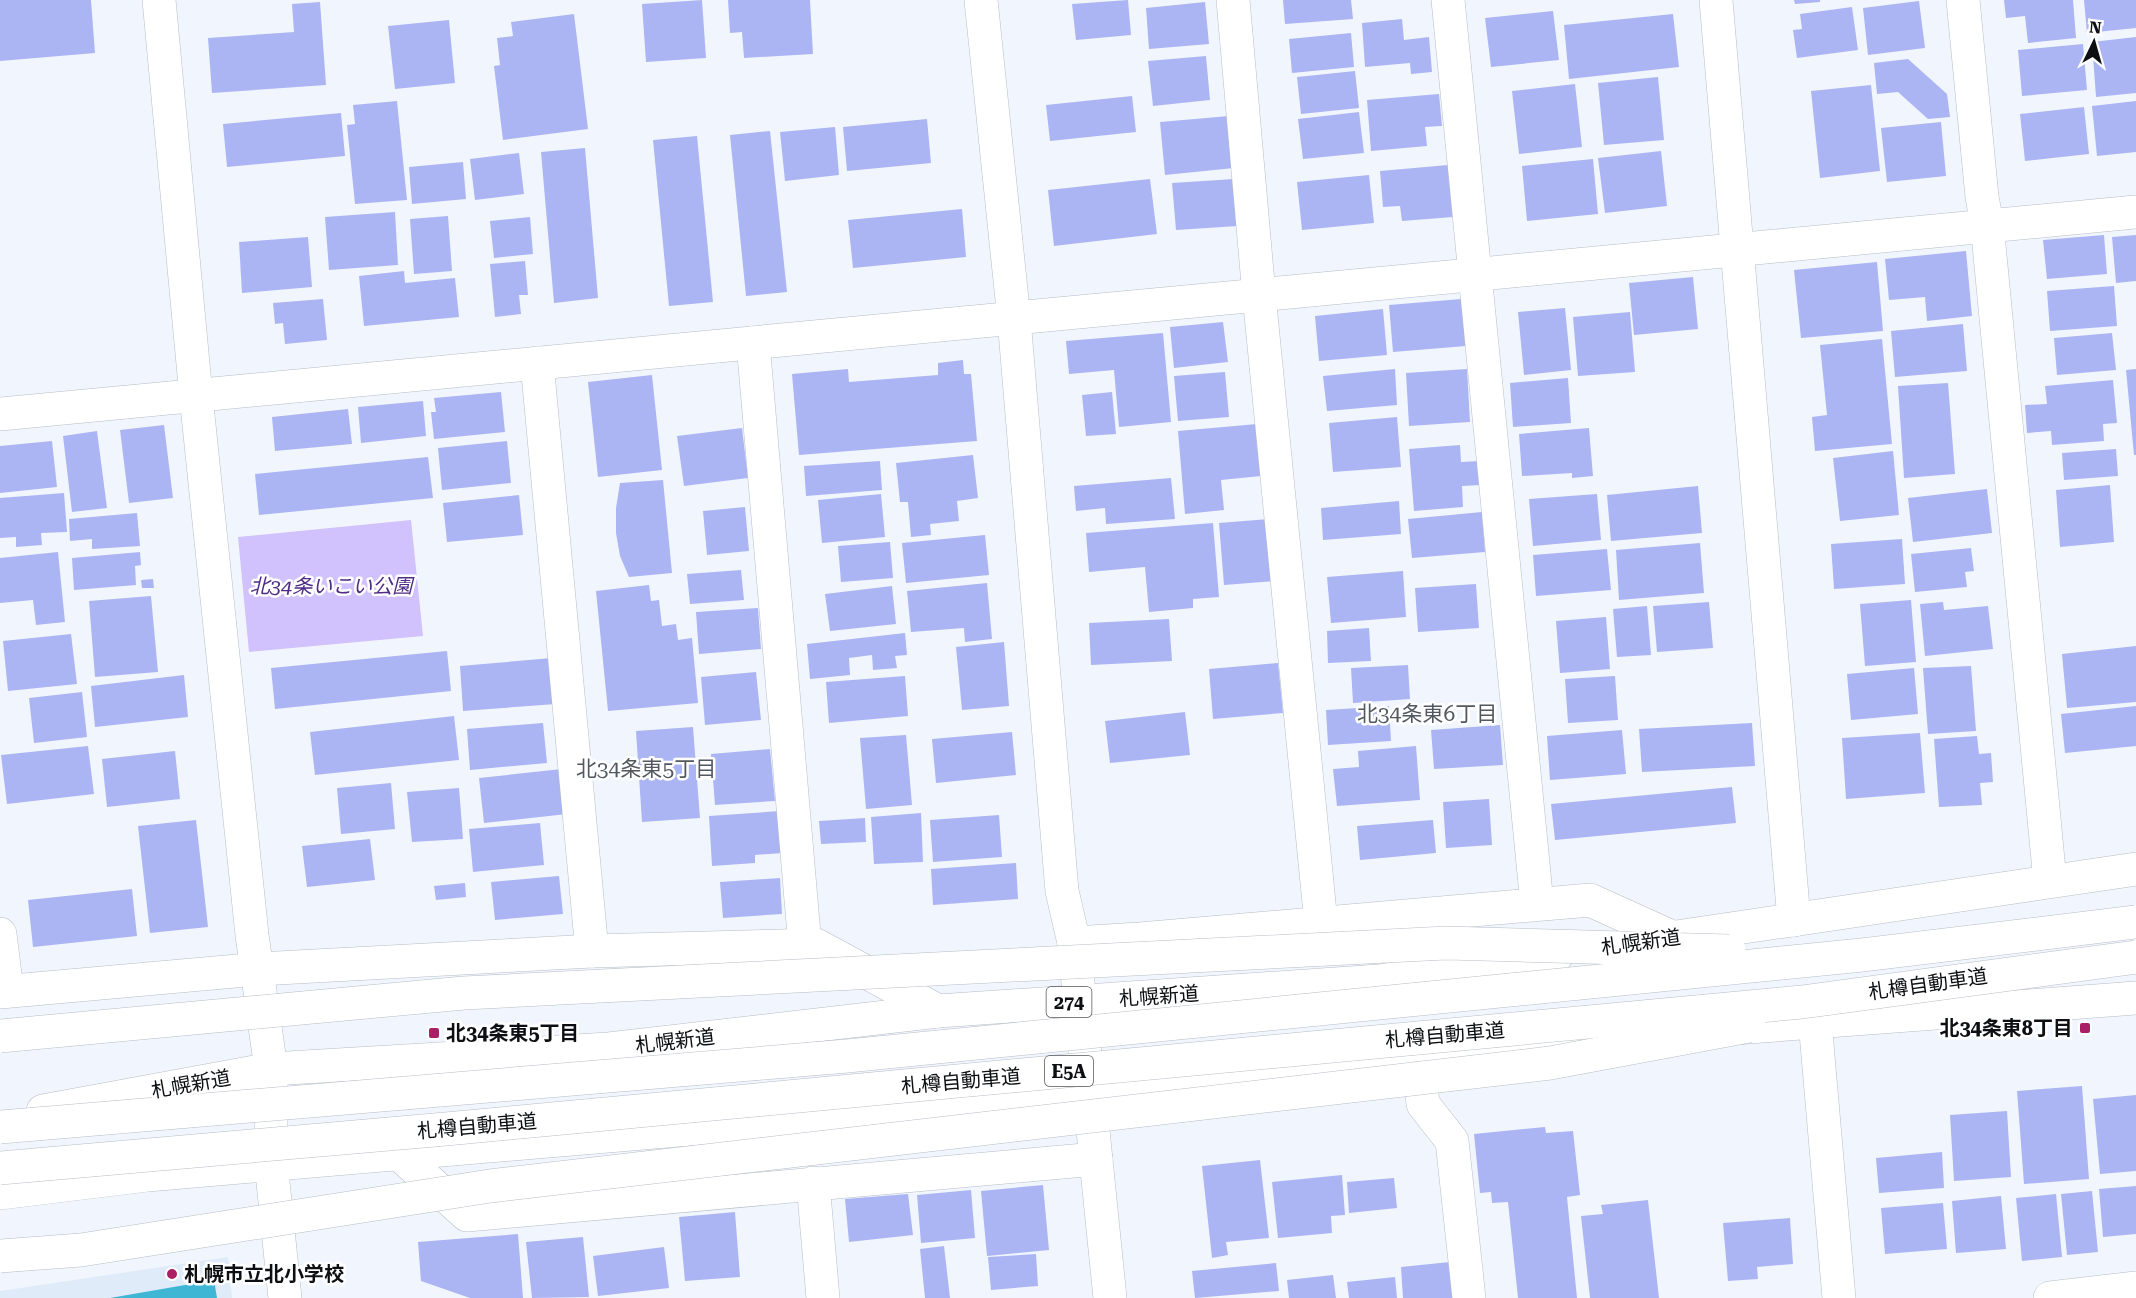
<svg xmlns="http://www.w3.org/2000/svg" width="2136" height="1298" font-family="'Roboto Serif','Noto Sans JP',serif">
<rect width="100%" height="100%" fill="#f1f6fe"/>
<polygon fill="#e0ebfa" points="228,1257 232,1298 0,1298 0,1291"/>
<polygon fill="#d1c1fc" points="411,520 423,636 249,652 238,537"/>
<polygon fill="#3fb7d4" points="214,1280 217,1298 110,1298"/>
<g fill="#abb5f3">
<polygon points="0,0 91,0 95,53 0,61"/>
<polygon points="702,0 706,58 646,62 642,4"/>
<polygon points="728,0 810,0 813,54 744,58 742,32 730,33"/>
<polygon points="1128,0 1131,35 1076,40 1072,4"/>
<polygon points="1283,0 1351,0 1353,19 1285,24"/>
<polygon points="1794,0 1820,0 1820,2 1795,4"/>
<polygon points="2004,0 2073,0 2076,38 2028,43 2025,16 2006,18"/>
<polygon points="2084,0 2136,0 2136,28 2087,33"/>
<polygon points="1919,1 1925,48 1868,55 1863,8"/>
<polygon points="320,2 326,85 212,93 208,38 294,32 292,4"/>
<polygon points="1205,2 1209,44 1149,49 1146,8"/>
<polygon points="1852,7 1858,50 1797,58 1793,30 1802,29 1800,14"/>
<polygon points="1553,11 1559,60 1491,67 1485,18"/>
<polygon points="574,14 588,129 503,140 494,66 500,65 497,38 513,36 511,22"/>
<polygon points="1673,14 1679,67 1569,79 1564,25"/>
<polygon points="1402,19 1404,40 1429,37 1432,72 1411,74 1410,63 1365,67 1362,23"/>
<polygon points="449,20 455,83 395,89 388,26"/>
<polygon points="1351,33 1354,67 1292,73 1289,39"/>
<polygon points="2136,37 2136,93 2096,97 2092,42"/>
<polygon points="2083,44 2087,90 2022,96 2018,50"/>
<polygon points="1206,56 1210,100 1153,106 1148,61"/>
<polygon points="1908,59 1947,94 1950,117 1928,119 1898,92 1877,94 1874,63"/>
<polygon points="1355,71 1359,108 1301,114 1297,77"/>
<polygon points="1658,77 1664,140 1604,145 1598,83"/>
<polygon points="1575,84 1582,147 1519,154 1512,91"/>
<polygon points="1871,85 1880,171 1820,178 1811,91"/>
<polygon points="1439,94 1442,126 1425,127 1427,146 1371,151 1367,100"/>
<polygon points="1132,96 1136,132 1050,141 1046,105"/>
<polygon points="397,101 407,200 355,204 347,125 355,124 353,105"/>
<polygon points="2136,101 2136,152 2097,156 2092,106"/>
<polygon points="2084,107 2089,154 2025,161 2020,114"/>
<polygon points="1359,112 1364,153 1303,159 1298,119"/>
<polygon points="341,113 345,156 227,167 223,124"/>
<polygon points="1229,116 1234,168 1165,175 1160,122"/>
<polygon points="927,119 931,163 847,171 843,127"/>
<polygon points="1941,122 1946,176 1887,182 1881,128"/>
<polygon points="835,127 839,175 785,181 780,132"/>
<polygon points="770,131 787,292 746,296 730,135"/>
<polygon points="697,136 713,302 669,306 653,140"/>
<polygon points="585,148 598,298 554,303 541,152"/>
<polygon points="1661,151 1667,206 1605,213 1598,158"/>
<polygon points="519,153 524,194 475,200 470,159"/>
<polygon points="1593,159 1598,214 1527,221 1522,166"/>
<polygon points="463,162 466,199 412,204 409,167"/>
<polygon points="1448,165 1453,217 1402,221 1400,206 1383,207 1380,171"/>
<polygon points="1369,175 1374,223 1302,230 1297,182"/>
<polygon points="1150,179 1157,234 1054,246 1048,190"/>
<polygon points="1234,179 1238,226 1176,230 1172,183"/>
<polygon points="962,209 966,257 853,268 848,220"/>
<polygon points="395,212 398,265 329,270 325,217"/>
<polygon points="448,216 452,271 414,274 410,219"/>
<polygon points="530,217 533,254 494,258 490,221"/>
<polygon points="2104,235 2107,274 2047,279 2043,240"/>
<polygon points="2136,235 2136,281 2116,283 2112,237"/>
<polygon points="308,237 312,287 242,293 239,242"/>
<polygon points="1966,251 1972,316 1927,321 1925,297 1889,300 1885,259"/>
<polygon points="525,261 528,295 519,295 521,314 495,317 490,264"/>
<polygon points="1877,262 1883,331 1801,338 1794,270"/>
<polygon points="404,271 405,283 455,278 459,317 364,326 359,276"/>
<polygon points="1693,277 1698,329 1634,335 1629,283"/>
<polygon points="2114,286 2117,326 2050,331 2047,291"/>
<polygon points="323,299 327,340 285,344 283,323 275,324 273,303"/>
<polygon points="1461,299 1466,346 1393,352 1389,305"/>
<polygon points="1565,308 1571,370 1524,375 1518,312"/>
<polygon points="1383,309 1387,355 1319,361 1315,316"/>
<polygon points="1630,312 1635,372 1578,376 1573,317"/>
<polygon points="1223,322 1228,362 1174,368 1170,327"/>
<polygon points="1963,324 1967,371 1895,377 1891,331"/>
<polygon points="1163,333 1171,422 1119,427 1114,370 1069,374 1066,341"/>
<polygon points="2112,333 2116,370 2057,375 2054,338"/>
<polygon points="1882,339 1892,444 1815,451 1812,417 1827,415 1820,345"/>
<polygon points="963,360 964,374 971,374 977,441 799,455 792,374 848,369 849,382 938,375 938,363"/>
<polygon points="1395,369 1397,405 1327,411 1323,376"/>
<polygon points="1467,369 1470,422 1409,426 1406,373"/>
<polygon points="2136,369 2136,455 2134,455 2126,370"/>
<polygon points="1225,372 1229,417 1178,421 1174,376"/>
<polygon points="652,375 662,470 598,477 588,382"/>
<polygon points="1568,378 1571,423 1513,427 1510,383"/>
<polygon points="2113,380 2117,423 2103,424 2104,441 2052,445 2051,431 2027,433 2025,405 2047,404 2045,386"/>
<polygon points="1948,383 1955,474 1904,478 1898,386"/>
<polygon points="501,392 505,432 434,439 431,412 436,412 434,398"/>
<polygon points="1112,392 1116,434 1086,436 1082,395"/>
<polygon points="423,401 426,436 361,443 358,407"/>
<polygon points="348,409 352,444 275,451 272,417"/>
<polygon points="1397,417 1401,467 1333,472 1329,423"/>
<polygon points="1257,424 1261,476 1221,480 1224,510 1185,514 1178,431"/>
<polygon points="164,425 173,498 129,503 120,430"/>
<polygon points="742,428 748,478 684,486 677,436"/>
<polygon points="1589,428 1593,476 1572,478 1572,473 1522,476 1519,434"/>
<polygon points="97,431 107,508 72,512 63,436"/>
<polygon points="52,441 57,487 0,493 0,446"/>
<polygon points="507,441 511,483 442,490 438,448"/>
<polygon points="1460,445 1461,462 1479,461 1481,485 1462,486 1463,507 1414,511 1409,449"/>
<polygon points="2116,449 2118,476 2064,480 2062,453"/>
<polygon points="1893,451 1899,515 1840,521 1833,458"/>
<polygon points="973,455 978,498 957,501 959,521 930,524 931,535 911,537 908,502 900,502 896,463"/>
<polygon points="428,457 433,498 259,515 255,474"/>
<polygon points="880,461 882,490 806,496 804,466"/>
<polygon points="1171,478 1175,519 1106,524 1105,508 1076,511 1074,486"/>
<polygon points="663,480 672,573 629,577 620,556 616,533 616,508 620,483"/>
<polygon points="2110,485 2114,542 2060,547 2056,490"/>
<polygon points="1698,486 1702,533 1611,541 1607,495"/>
<polygon points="1987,489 1992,533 1913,542 1908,498"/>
<polygon points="64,493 67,532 41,533 42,545 16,547 16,537 0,538 0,498"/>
<polygon points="881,494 885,537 822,543 818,500"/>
<polygon points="1597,494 1601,540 1533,546 1529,499"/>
<polygon points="519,495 523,535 447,542 443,503"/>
<polygon points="1399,501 1401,534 1323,540 1321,508"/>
<polygon points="745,507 749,551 707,555 703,511"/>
<polygon points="1482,512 1485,552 1412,558 1408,519"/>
<polygon points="137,513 140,546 92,549 92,539 70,541 69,519"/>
<polygon points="1269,519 1274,581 1224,585 1219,523"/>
<polygon points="1213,523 1219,597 1193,599 1193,608 1149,612 1145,567 1089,572 1086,533"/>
<polygon points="985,535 989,575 906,583 902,543"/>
<polygon points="1902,539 1905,584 1834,589 1831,544"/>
<polygon points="890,542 893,578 841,582 838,546"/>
<polygon points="1700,543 1704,593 1619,600 1616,550"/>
<polygon points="1971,548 1974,571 1965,572 1967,587 1915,592 1911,554"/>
<polygon points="1607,549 1611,590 1536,596 1533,555"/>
<polygon points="58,552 65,622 36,625 33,600 0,603 0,558"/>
<polygon points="140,552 141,565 135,566 136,585 74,590 72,558"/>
<polygon points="741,570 744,600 690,604 687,574"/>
<polygon points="1403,571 1406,617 1331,623 1327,577"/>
<polygon points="153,579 154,588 142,588 141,580"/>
<polygon points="987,583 992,639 965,642 964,628 911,632 907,591"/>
<polygon points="1476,584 1479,628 1418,632 1415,588"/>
<polygon points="649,585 651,601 659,600 662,626 676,624 678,640 692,638 698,703 608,711 596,591"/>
<polygon points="892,586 896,624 830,631 825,594"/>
<polygon points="151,596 158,672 95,677 89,601"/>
<polygon points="1911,600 1916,662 1865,666 1860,604"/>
<polygon points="1709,602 1713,648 1657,652 1653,606"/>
<polygon points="1943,602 1944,610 1988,606 1993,649 1925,656 1920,604"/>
<polygon points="1647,606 1651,655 1617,657 1613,609"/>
<polygon points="758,608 761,649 699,654 696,612"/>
<polygon points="1606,617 1610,669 1560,673 1556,621"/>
<polygon points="1169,619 1172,661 1091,665 1089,623"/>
<polygon points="1369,628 1371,661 1328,663 1327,631"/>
<polygon points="905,633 907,655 895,656 897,668 873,670 872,655 849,658 850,675 810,679 807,644"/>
<polygon points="71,634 77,684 8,691 3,641"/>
<polygon points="1004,642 1009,706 962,710 956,647"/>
<polygon points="2136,646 2136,702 2067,708 2062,654"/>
<polygon points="447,651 451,691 275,709 271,668"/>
<polygon points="552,658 556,704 463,711 460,666"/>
<polygon points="1278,663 1283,713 1213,719 1209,669"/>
<polygon points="1408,665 1410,699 1353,703 1351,668"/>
<polygon points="1971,666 1976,731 1928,734 1923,668"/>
<polygon points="1914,668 1918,714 1851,720 1847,674"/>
<polygon points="756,672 761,720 705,725 701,677"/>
<polygon points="184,675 188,717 95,727 91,686"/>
<polygon points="905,676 908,716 829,723 826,682"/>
<polygon points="1615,676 1618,720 1568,723 1565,679"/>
<polygon points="82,692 87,737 34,743 29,698"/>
<polygon points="1389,706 1391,741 1328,745 1326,710"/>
<polygon points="2136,706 2136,746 2065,753 2061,714"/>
<polygon points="1185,712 1190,755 1110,763 1105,721"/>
<polygon points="454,716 459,760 315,775 310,732"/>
<polygon points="543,723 547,763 470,770 467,729"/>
<polygon points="1752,723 1755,766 1642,772 1639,729"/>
<polygon points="1500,725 1503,765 1434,769 1431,730"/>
<polygon points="693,727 700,818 642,822 636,731"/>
<polygon points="1622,730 1626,774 1550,780 1547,736"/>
<polygon points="1012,732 1016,775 936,783 932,739"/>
<polygon points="1920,733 1925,793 1846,799 1842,738"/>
<polygon points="906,735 912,805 866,809 860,738"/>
<polygon points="1977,736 1979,754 1991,753 1993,782 1980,783 1982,805 1939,807 1934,739"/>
<polygon points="88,746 94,794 7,804 1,755"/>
<polygon points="1416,746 1420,800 1337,806 1333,769 1359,767 1358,751"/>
<polygon points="770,749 775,801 715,805 711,754"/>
<polygon points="175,751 180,799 107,807 102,759"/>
<polygon points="562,769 567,814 484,823 479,778"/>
<polygon points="391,783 395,829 341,834 337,788"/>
<polygon points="1732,787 1736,823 1555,840 1551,804"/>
<polygon points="459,788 463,839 412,842 407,792"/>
<polygon points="1489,799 1492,845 1446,848 1443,802"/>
<polygon points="780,811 783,853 755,855 755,863 712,866 709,816"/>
<polygon points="921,813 923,862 874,864 871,817"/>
<polygon points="999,815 1002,857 933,862 930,820"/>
<polygon points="865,818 866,842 821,844 819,821"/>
<polygon points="196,820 208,927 150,933 138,826"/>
<polygon points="1433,820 1436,853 1360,860 1357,826"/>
<polygon points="540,823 544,865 473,872 469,829"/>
<polygon points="370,839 375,880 307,887 302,846"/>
<polygon points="1016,863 1018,899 933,905 931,869"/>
<polygon points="559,876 563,914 495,920 491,882"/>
<polygon points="780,878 782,914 723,918 720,882"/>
<polygon points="465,883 466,897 436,900 434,886"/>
<polygon points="132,889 137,936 33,947 28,900"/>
<polygon points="2082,1086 2089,1179 2024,1184 2017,1091"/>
<polygon points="2136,1095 2136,1171 2100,1174 2093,1099"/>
<polygon points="2007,1111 2011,1177 1954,1181 1950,1115"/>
<polygon points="1545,1127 1546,1133 1573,1131 1580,1195 1567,1197 1577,1298 1518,1298 1508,1202 1492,1203 1491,1192 1480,1193 1474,1134"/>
<polygon points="1942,1152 1944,1188 1879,1193 1876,1158"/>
<polygon points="1260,1160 1269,1238 1226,1242 1228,1255 1212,1258 1202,1166"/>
<polygon points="1342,1175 1345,1215 1331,1216 1332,1233 1278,1238 1272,1182"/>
<polygon points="1394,1178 1397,1208 1349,1213 1347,1182"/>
<polygon points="1043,1185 1049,1250 987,1256 981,1191"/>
<polygon points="2136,1186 2136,1234 2103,1237 2099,1189"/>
<polygon points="971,1190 975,1238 921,1243 917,1195"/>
<polygon points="2092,1191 2098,1252 2067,1255 2061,1194"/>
<polygon points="908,1194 913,1235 849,1242 845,1199"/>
<polygon points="2056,1194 2062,1257 2022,1261 2016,1198"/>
<polygon points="2001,1196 2006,1249 1956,1253 1952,1201"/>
<polygon points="1648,1200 1659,1298 1590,1298 1581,1216 1603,1214 1601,1205"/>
<polygon points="1943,1203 1947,1249 1885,1254 1881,1208"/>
<polygon points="735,1212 740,1277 685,1281 679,1217"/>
<polygon points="1790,1218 1793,1264 1757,1267 1758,1279 1728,1281 1723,1223"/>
<polygon points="518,1234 523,1298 470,1298 421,1281 418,1242"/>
<polygon points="583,1237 589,1297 532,1298 526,1242"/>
<polygon points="944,1246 950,1298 925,1298 920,1249"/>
<polygon points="664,1247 669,1288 598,1296 593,1256"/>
<polygon points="1036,1254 1038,1286 991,1290 988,1257"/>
<polygon points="1450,1262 1453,1298 1403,1298 1401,1267"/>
<polygon points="1276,1263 1279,1291 1195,1298 1192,1271"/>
<polygon points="1333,1275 1336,1298 1289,1298 1287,1280"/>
<polygon points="1395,1277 1397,1298 1349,1298 1347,1282"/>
</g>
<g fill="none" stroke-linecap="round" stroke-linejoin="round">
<g stroke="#b7bdc6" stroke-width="34">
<g id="minor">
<polyline points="159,0 196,396 252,935 271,1069 271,1163 285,1298"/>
<polyline points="981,0 1014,319 1062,891 1074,943 1110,1298"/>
<polyline points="1233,0 1259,295 1321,923"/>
<polyline points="1448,0 1537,904"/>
<polyline points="1716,0 1794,920"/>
<polyline points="1963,0 1982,197 1987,224 2050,881"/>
<polyline points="753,343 805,946"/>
<polyline points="537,363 592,951"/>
<polyline points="0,414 2136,212"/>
<polyline points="0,934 7,991"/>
<polyline points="1074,943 1140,939 1590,900 1674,938"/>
<polyline points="0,992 259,969 592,951 816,945 938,1011"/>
<polyline points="1815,1021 1839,1298"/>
<polyline points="1418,1056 1423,1104 1452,1141 1469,1298"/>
<polyline points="399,1154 467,1215 1096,1159"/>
<polyline points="813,1183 823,1298"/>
<polyline points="2050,1298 2136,1288"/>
</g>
</g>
<g stroke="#b7bdc6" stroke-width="34">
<g id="highway">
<polyline points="1656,940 2136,869"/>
<polyline points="1722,1029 2136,998"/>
<polyline points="43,1111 271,1069 609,1049 938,1011 1379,981 1557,955"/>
<polyline points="0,1193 147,1175 726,1126 1152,1082 1614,1039"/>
</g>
</g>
<use href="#minor" stroke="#fff" stroke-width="33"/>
<use href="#highway" stroke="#fff" stroke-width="33"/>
<g stroke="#b7bdc6" stroke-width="34" stroke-linecap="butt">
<g id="highway-bridge">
<polyline points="0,1036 464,993 1446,943 1729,951"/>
<polyline points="0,1127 847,1056 1862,955 2136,922"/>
<polyline points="0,1168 446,1129 1802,1002 2136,957"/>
<polyline points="0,1256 81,1250 490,1186 1550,1063 1749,1026"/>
</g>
</g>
<use href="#highway-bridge" stroke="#fff" stroke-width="33"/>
</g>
<g fill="#aa2064" stroke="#fff" stroke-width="2">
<rect x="2079" y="1022" width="12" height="12" rx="3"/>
<rect x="428" y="1027" width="12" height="12" rx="3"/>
<circle cx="172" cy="1274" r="6"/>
</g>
<g text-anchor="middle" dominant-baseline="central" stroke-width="5" stroke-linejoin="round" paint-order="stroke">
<g fill="#fff" stroke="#565759" stroke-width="1.5">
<rect x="1046.5" y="987" width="45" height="30" rx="4.5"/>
<rect x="1045" y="1056" width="48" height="30" rx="4.5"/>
</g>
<g font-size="18" font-weight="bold" fill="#0d0f12">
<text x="1069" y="1002">274</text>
<text x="1069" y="1071">E5A</text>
</g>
<g font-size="20" font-style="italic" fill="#4e2b84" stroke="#fff">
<text x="331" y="586">北34条いこい公園</text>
</g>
<g font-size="20" fill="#0d0f12" stroke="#fff">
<text transform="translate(1641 942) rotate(-8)">札幌新道</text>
<text transform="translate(1928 984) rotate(-8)">札樽自動車道</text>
<text transform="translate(1159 996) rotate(-4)">札幌新道</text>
<text transform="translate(1445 1035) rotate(-5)">札樽自動車道</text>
<text transform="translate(675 1041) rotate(-7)">札幌新道</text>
<text transform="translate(961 1081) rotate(-5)">札樽自動車道</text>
<text transform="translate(191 1084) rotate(-10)">札幌新道</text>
<text transform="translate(477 1126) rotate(-5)">札樽自動車道</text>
</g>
<g font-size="20" font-weight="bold" fill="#0d0f12" stroke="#fff" text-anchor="start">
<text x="2073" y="1028" text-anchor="end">北34条東8丁目</text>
<text x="446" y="1033">北34条東5丁目</text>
<text x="184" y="1274">札幌市立北小学校</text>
</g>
<g font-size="21" fill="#52585f" stroke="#fff">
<text x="1427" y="714">北34条東6丁目</text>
<text x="646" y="769">北34条東5丁目</text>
</g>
</g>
<g transform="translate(2094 42) rotate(5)" stroke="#ffffff" stroke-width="4.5" paint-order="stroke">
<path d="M0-4.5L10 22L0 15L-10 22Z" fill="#0d0f12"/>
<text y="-9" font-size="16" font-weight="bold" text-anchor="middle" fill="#0d0f12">N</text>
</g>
</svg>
